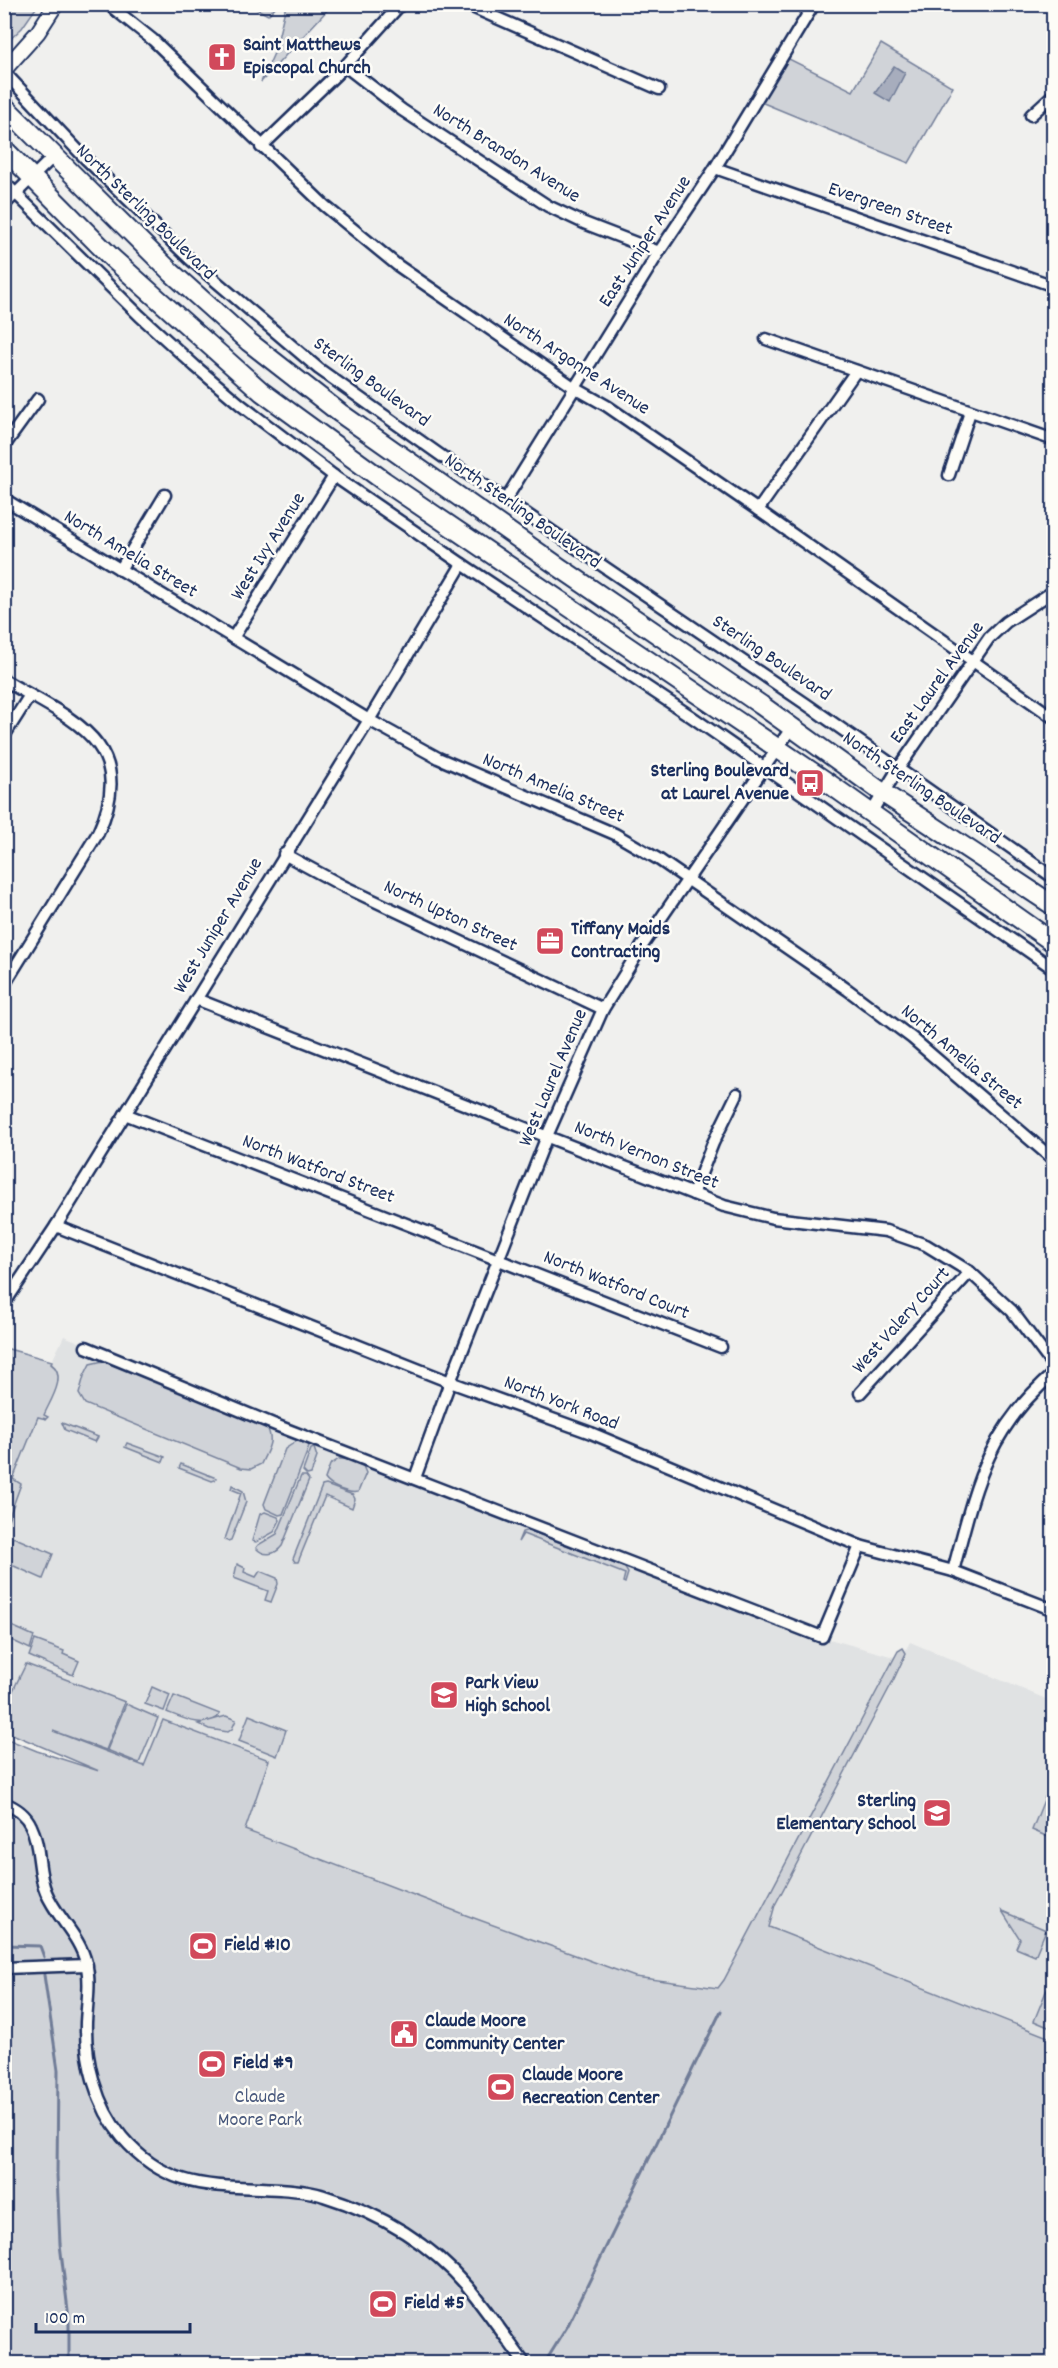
<svg xmlns="http://www.w3.org/2000/svg" width="1058" height="2368" font-family="Dekko,sans-serif">
<rect width="100%" height="100%" fill="#f0f0ee"/>
<filter id="ink" filterUnits="userSpaceOnUse"><feTurbulence type="fractalNoise" baseFrequency=".0167" numOctaves="2"/><feDisplacementMap in="SourceGraphic" scale="12" xChannelSelector="R" yChannelSelector="G"/><feConvolveMatrix kernelMatrix="1 2 1 2 8 2 1 2 1" color-interpolation-filters="sRGB"/></filter>
<g filter="url(#ink)">
<polygon fill="#e0e2e3" points="64,1336 822,1637 901,1659 910,1642 1053,1702 1053,2039 761,1924 725,1989 635,1977 463,1914 246,1830 169,1794 56,1753 5,1731 4,1441 52,1361"/>
<g fill="#d0d3d8" stroke="#76819b" stroke-width="1.5">
<polygon points="4,5 38,5 22,28 5,44"/>
<polygon points="258,5 258,4 277,5 268,15 255,8"/>
<polygon points="286,5 332,5 261,82 275,51"/>
<polygon points="881,44 953,87 909,163 756,100 783,56 853,91"/>
<path d="M5,1348L52,1361L51,1364C68,1375 50,1401 44,1415L48,1417L46,1419L38,1417L13,1479L21,1484L5,1528Z"/>
<path d="M103,1361L266,1425C275,1442 268,1448 261,1464L251,1469L241,1468L85,1404L79,1394L84,1376L90,1364Z"/>
<polygon points="62,1423 98,1437 95,1442 65,1430"/>
<polygon points="297,1441 308,1443 309,1447 283,1514 279,1515 266,1509 264,1504 285,1449"/>
<polygon points="127,1443 165,1457 163,1462 125,1447"/>
<polygon points="314,1448 317,1457 311,1474 307,1475 303,1471 311,1449"/>
<path d="M339,1459H348L363,1466L366,1473L358,1492C349,1494 330,1487 325,1479L330,1465Z"/>
<polygon points="181,1464 216,1478 215,1480 212,1481 179,1468"/>
<path d="M301,1476H306L309,1480L282,1546C275,1555 264,1557 256,1548L258,1545L277,1534Z"/>
<polygon points="232,1485 243,1491 246,1502 231,1540 228,1541 225,1539 241,1493 231,1489"/>
<polygon points="326,1485 353,1495 355,1499 352,1508 325,1496 298,1562 295,1562 293,1559 322,1486"/>
<polygon points="265,1512 278,1517 280,1520 274,1532 256,1542 252,1541 260,1514"/>
<polygon points="529,1530 625,1568 628,1573 625,1583 623,1582 625,1574 523,1534 518,1542 522,1532"/>
<polygon points="13,1537 53,1554 43,1579 5,1562"/>
<polygon points="237,1564 245,1568 244,1572 256,1577 260,1571 277,1578 278,1584 271,1602 265,1600 268,1591 234,1578"/>
<polygon points="5,1623 34,1636 30,1649 5,1637"/>
<polygon points="35,1640 64,1651 63,1654 79,1661 73,1675 29,1656"/>
<polygon points="903,1648 906,1653 893,1681 775,1905 769,1927 1053,2039 1053,2363 5,2363 5,1738 37,1751 99,1771 5,1731 4,1709 26,1664 125,1702 106,1750 53,1731 144,1766 163,1720 269,1760 245,1830 463,1914 635,1977 718,1988 724,1980 898,1651"/>
<polygon points="152,1687 170,1695 164,1711 145,1704"/>
<path d="M174,1696L220,1714C209,1731 182,1718 167,1712Z"/>
<polygon points="126,1704 158,1718 139,1763 107,1750"/>
<polygon points="249,1715 286,1730 277,1756 239,1741"/>
<polygon points="226,1716 236,1720 232,1729 228,1732 209,1729 198,1724"/>
<polygon points="1052,1780 1054,1780 1053,1839 1032,1830"/>
<polygon points="1002,1911 1046,1930 1035,1956 1016,1948 1020,1939"/>
<polygon points="1047,1989 1053,1991 1053,2029 1034,2021"/>
</g>
<polygon fill="#a7adbd" stroke="#6f7b97" stroke-width="1.5" points="894,66 905,73 890,102 875,93"/>
<g fill="none" stroke-linecap="round" stroke-linejoin="round">
<g stroke="#6f7b97" stroke-width="3">
<polyline points="4,1945 40,1946 44,1957"/>
<polyline points="44,1975 58,2070 57,2175 60,2244 69,2319 69,2364"/>
<polyline points="4,2358 24,2364"/>
<polyline points="544,2364 567,2327 721,2011"/>
</g>
<g stroke="#1b2f5e" stroke-width="15">
<g id="minor">
<polyline points="108,4 153,40 325,206 397,265 575,388 607,406 758,510 1054,718"/>
<polyline points="465,4 659,89"/>
<polyline points="345,66 402,110 548,206 584,223 659,252"/>
<polyline points="4,72 86,159 191,260 319,369 450,462 806,704 1054,878"/>
<polyline points="1031,115 1054,94"/>
<polyline points="261,147 345,66 401,4"/>
<polyline points="715,168 1054,286"/>
<polyline points="4,182 140,316 195,366 241,405 334,476 462,564 692,717 1054,969"/>
<polyline points="4,205 54,156"/>
<polyline points="766,339 1054,440"/>
<polyline points="4,446 38,399"/>
<polyline points="949,475 970,412"/>
<polyline points="4,499 369,720 438,758 615,834 658,859 848,990 912,1038 1054,1160"/>
<polyline points="506,499 659,252 715,168 814,4"/>
<polyline points="758,510 856,371"/>
<polyline points="120,570 165,495"/>
<polyline points="233,638 334,476"/>
<path d="M4,680C70,719 140,742 98,833L4,985"/>
<polyline points="4,736 30,695"/>
<polyline points="871,813 898,769 989,638 1006,622 1054,591"/>
<polyline points="284,854 343,886 603,1009"/>
<polyline points="196,999 724,1206 773,1218 886,1231 926,1245 970,1272 1012,1311 1054,1367"/>
<polyline points="125,1114 721,1347"/>
<polyline points="693,1194 713,1143 737,1094"/>
<polyline points="56,1226 450,1382 591,1433 860,1546 953,1571 1054,1610"/>
<polyline points="4,1304 56,1226 369,720 462,564"/>
<polyline points="86,1347 278,1426 822,1637 860,1546"/>
<polyline points="860,1393 970,1272"/>
<polyline points="415,1478 450,1382 547,1136 603,1009 642,946 792,727"/>
<path d="M953,1571C975,1489 985,1432 1054,1373"/>
<path d="M4,1803C15,1807 26,1815 31,1826C41,1846 37,1872 46,1892C56,1917 80,1936 86,1963C91,1981 87,2003 86,2022C85,2061 96,2106 122,2137C169,2192 215,2185 280,2189C294,2190 311,2191 324,2196C379,2213 430,2243 468,2287C488,2311 506,2338 525,2364"/>
<polyline points="4,1968 87,1965"/>
</g>
</g>
<g stroke="#1b2f5e" stroke-width="18">
<polyline id="tertiary" points="4,70 38,32 56,4"/>
</g>
<g stroke="#1b2f5e" stroke-width="22">
<g id="primary">
<polyline points="4,106 172,273 249,342 340,413 559,567 761,705 883,793 1054,906"/>
<polyline points="4,149 112,258 262,392 384,481 824,780 1054,943"/>
</g>
</g>
<use href="#minor" stroke="#fdfcf7" stroke-width="10"/>
<use href="#tertiary" stroke="#fdfcf7" stroke-width="14"/>
<use href="#primary" stroke="#fdfcf7" stroke-width="18"/>
</g>
</g>
<defs>
<g id="church-square" transform="scale(1.5)"><rect x="-9" y="-9" width="18" height="18" rx="4" fill="#d1495b" stroke="#fdfcf7"/><path d="M-1.2-6h2.4v3.5h3.3v2.4h-3.3V6h-2.4V-.1h-3.3v-2.4h3.3Z" fill="#fff"/></g>
<g id="bus-square" transform="scale(1.5)"><rect x="-9" y="-9" width="18" height="18" rx="4" fill="#d1495b" stroke="#fdfcf7"/><path d="M-5-6H5V4H4V6H2V4H-2V6H-4V4H-5ZM-3.5-4V0h7V-4ZM-3.5 1.2v1.5H-2V1.2ZM2 1.2v1.5H3.5V1.2Z" fill="#fff"/></g>
<g id="office-square" transform="scale(1.5)"><rect x="-9" y="-9" width="18" height="18" rx="4" fill="#d1495b" stroke="#fdfcf7"/><path d="M-6-3h4V-5.5h4V-3h4V5H-6ZM-1-4.5V-3h2v-1.5ZM-6 0V1H6V0Z" fill="#fff"/></g>
<g id="school-square" transform="scale(1.5)"><rect x="-9" y="-9" width="18" height="18" rx="4" fill="#d1495b" stroke="#fdfcf7"/><path d="M0-5L7-2L0 1L-7-2ZM-4 1L0 2.5L4 1V4Q0 6-4 4Z" fill="#fff"/></g>
<g id="stadium-square" transform="scale(1.5)"><rect x="-9" y="-9" width="18" height="18" rx="4" fill="#d1495b" stroke="#fdfcf7"/><path d="M0-5a6.5 5 0 1 0 0 10a6.5 5 0 1 0 0-10ZM-3.5-1.8h7v3.6h-7Z" fill="#fff"/></g>
<g id="civic-square" transform="scale(1.5)"><rect x="-9" y="-9" width="18" height="18" rx="4" fill="#d1495b" stroke="#fdfcf7"/><path d="M-.6-6.5H3V-4.5H.6V-3L4-1V1h2V6H-6V1h2V-1L-.6-3ZM-1.2 2.5V6h2.4V2.5Z" fill="#fff"/></g>
</defs>
<g fill-rule="evenodd">
<use href="#church-square" x="222" y="57"/>
<use href="#bus-square" x="810" y="783"/>
<use href="#office-square" x="550" y="941"/>
<use href="#school-square" x="444" y="1695"/>
<use href="#school-square" x="937" y="1813"/>
<use href="#stadium-square" x="203" y="1946"/>
<use href="#civic-square" x="404" y="2034"/>
<use href="#stadium-square" x="212" y="2064"/>
<use href="#stadium-square" x="501" y="2087"/>
<use href="#stadium-square" x="383" y="2304"/>
</g>
<g text-anchor="middle" dominant-baseline="central" stroke-width="5" stroke-linejoin="round" paint-order="stroke">
<g font-size="20" font-weight="bold" fill="#1b2f5e" stroke="#fdfcf7" text-anchor="start">
<text x="243" y="46">Saint Matthews<tspan x="243" dy="23">Episcopal Church</tspan></text>
<text x="789" y="772" text-anchor="end">Sterling Boulevard<tspan x="789" dy="23">at Laurel Avenue</tspan></text>
<text x="571" y="930">Tiffany Maids<tspan x="571" dy="23">Contracting</tspan></text>
<text x="465" y="1684">Park View<tspan x="465" dy="23">High School</tspan></text>
<text x="916" y="1802" text-anchor="end">Sterling<tspan x="916" dy="23">Elementary School</tspan></text>
<text x="224" y="1946">Field #10</text>
<text x="425" y="2022">Claude Moore<tspan x="425" dy="23">Community Center</tspan></text>
<text x="233" y="2064">Field #9</text>
<text x="522" y="2076">Claude Moore<tspan x="522" dy="23">Recreation Center</tspan></text>
<text x="404" y="2304">Field #5</text>
</g>
<g font-size="20" fill="#1b2f5e" stroke="#fdfcf7">
<text transform="translate(506 154) rotate(32)">North Brandon Avenue</text>
<text transform="translate(890 210) rotate(19)">Evergreen Street</text>
<text transform="translate(145 213) rotate(44)">North Sterling Boulevard</text>
<text transform="translate(646 242) rotate(-57)">East Juniper Avenue</text>
<text transform="translate(576 365) rotate(33)">North Argonne Avenue</text>
<text transform="translate(371 383) rotate(36)">Sterling Boulevard</text>
<text transform="translate(522 512) rotate(35)">North Sterling Boulevard</text>
<text transform="translate(269 547) rotate(-58)">West Ivy Avenue</text>
<text transform="translate(130 555) rotate(31)">North Amelia Street</text>
<text transform="translate(771 659) rotate(34)">Sterling Boulevard</text>
<text transform="translate(938 683) rotate(-54)">East Laurel Avenue</text>
<text transform="translate(553 789) rotate(23)">North Amelia Street</text>
<text transform="translate(921 789) rotate(34)">North Sterling Boulevard</text>
<text transform="translate(450 917) rotate(25)">North Upton Street</text>
<text transform="translate(219 926) rotate(-59)">West Juniper Avenue</text>
<text transform="translate(961 1058) rotate(40)">North Amelia Street</text>
<text transform="translate(554 1078) rotate(-67)">West Laurel Avenue</text>
<text transform="translate(646 1156) rotate(22)">North Vernon Street</text>
<text transform="translate(318 1170) rotate(21)">North Watford Street</text>
<text transform="translate(616 1286) rotate(22)">North Watford Court</text>
<text transform="translate(902 1321) rotate(-48)">West Valery Court</text>
<text transform="translate(561 1404) rotate(21)">North York Road</text>
</g>
<g font-size="20" fill="#48587c" stroke="#fdfcf7">
<text x="260" y="2098">Claude<tspan x="260" dy="23">Moore Park</tspan></text>
</g>
</g>
<rect width="1058" height="2368" fill="none" stroke="#fdfcf7" stroke-width="24"/>
<rect x="12" y="12" width="1034" height="2344" fill="none" stroke="#1b2f5e" stroke-width="2" filter="url(#ink)"/>
<path d="M36 2323v9h154v-9" fill="none" stroke="#1b2f5e" stroke-width="3"/>
<text x="45" y="2323" font-size="18" fill="#1b2f5e" stroke="#fdfcf7" stroke-width="4.5" paint-order="stroke">100 m</text>
</svg>
